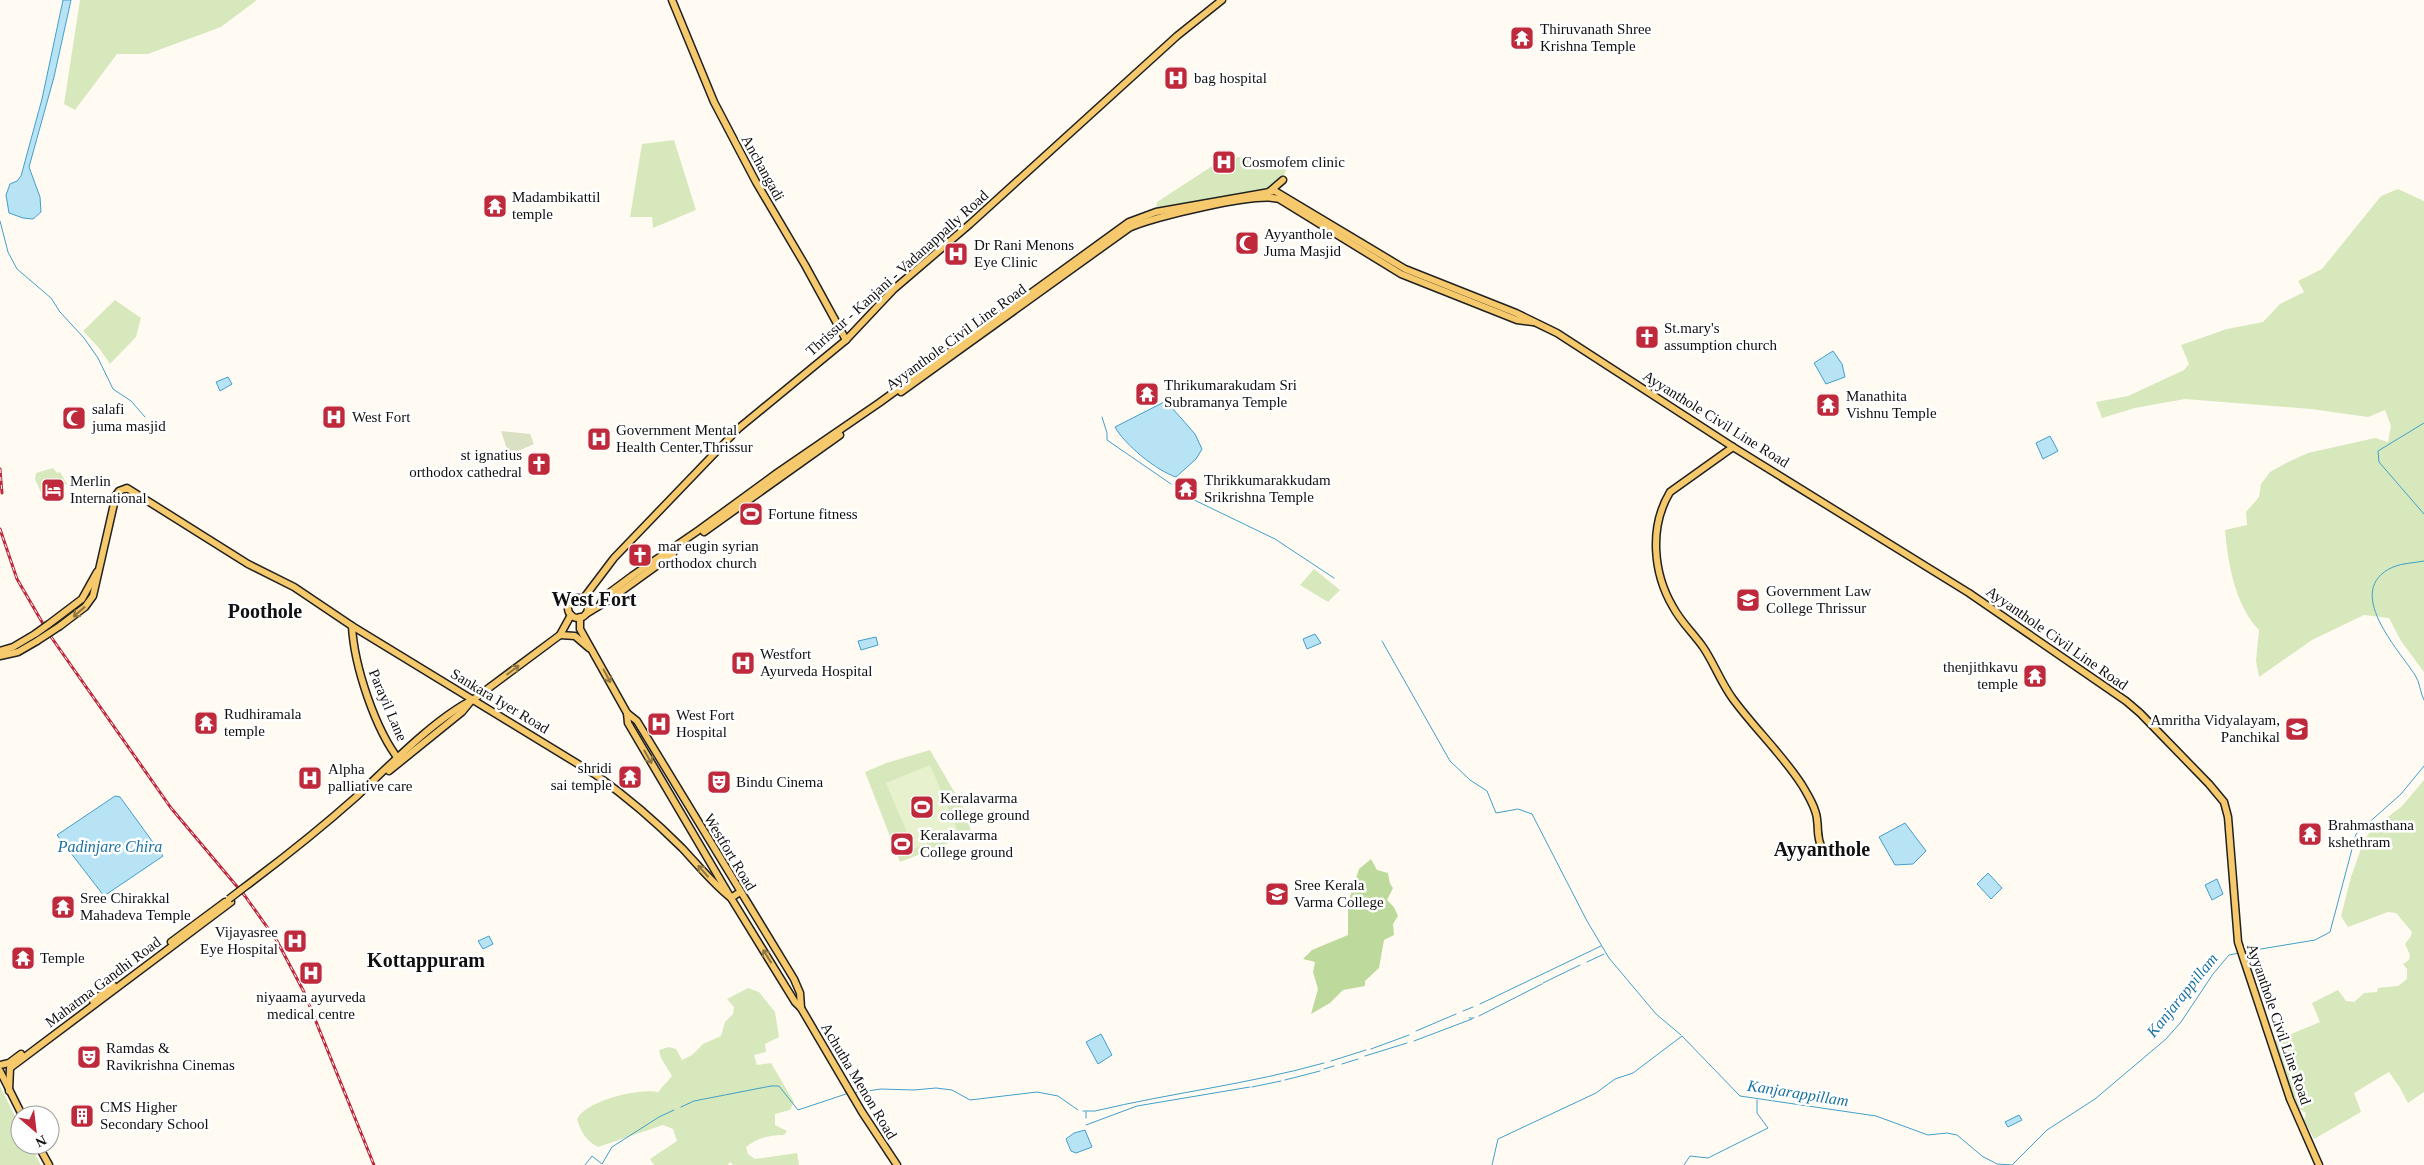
<svg xmlns="http://www.w3.org/2000/svg" width="2424" height="1165" font-family="'Times New Roman',serif">
<rect width="100%" height="100%" fill="#fffbf3"/>
<g fill="#d7e9bc">
<polygon points="80,0 257,0 221,27 148,54 117,54 75,110 64,104"/>
<polygon points="674,140 696,210 653,228 652,217 630,217 642,144"/>
<path d="M1226,157C1245,158 1271,155 1287,167L1283,179L1269,190L1156,212L1157,202Z"/>
<path d="M2398,189L2424,201V672L2401,641L2389,618L2364,615L2312,640L2259,677L2256,661L2259,630C2235,605 2228,564 2225,530L2247,525L2246,512L2259,497L2261,484L2270,472L2288,462L2308,453L2375,438L2388,442L2391,426L2385,410L2368,417L2311,409L2185,399L2135,408L2102,418L2096,402L2128,396L2184,370L2189,364L2181,345L2227,329L2263,322L2280,304L2304,292L2298,281L2322,269L2381,196Z"/>
<polygon points="115,300 141,318 136,337 110,364 99,348 83,331"/>
<polygon points="53,468 57,473 60,472 67,484 43,497 35,479 36,473"/>
<polygon points="1314,569 1340,590 1328,602 1300,585"/>
<polygon points="930,750 963,807 972,834 900,862 865,772 886,763"/>
<polygon points="2424,780 2424,1092 2408,1103 2400,1088 2389,1072 2354,1093 2361,1112 2314,1139 2304,1120 2306,1113 2298,1108 2275,1041 2320,1022 2312,1003 2338,990 2346,1001 2354,1002 2364,993 2377,992 2378,988 2398,986 2407,979 2407,969 2403,964 2409,960 2410,955 2405,944 2411,936 2412,932 2396,913 2388,912 2348,927 2341,916 2351,877 2363,843 2371,830 2402,806"/>
<path d="M748,988L759,992L775,1012L779,1037L765,1044L766,1052L754,1055L757,1065L771,1063L794,1102L790,1110L775,1114V1125L787,1131L784,1135C769,1135 758,1138 746,1147L748,1154L755,1159L797,1153L799,1165H733L730,1162L728,1165H654L650,1159L677,1141L673,1129L663,1125L598,1147C586,1141 581,1132 577,1119C587,1100 639,1088 658,1092L672,1076L661,1058L659,1050L669,1047L676,1049L682,1060L692,1055L703,1044L721,1036L725,1022L733,1014L734,1007L727,999Z"/>
<polygon points="0,1086 20,1126 20,1145 30,1145 41,1165 0,1165"/>
</g>
<polygon fill="#bdda9c" points="1371,859 1377,870 1388,873 1390,884 1393,888 1387,900 1394,907 1398,916 1393,924 1394,935 1384,940 1379,968 1365,981 1365,986 1343,990 1330,1003 1311,1014 1318,989 1313,972 1315,962 1303,959 1312,950 1348,935 1348,903 1359,869"/>
<polygon fill="#dae1c3" points="501,431 530,434 534,444 509,455"/>
<g fill="#e7f1ce">
<polygon points="930,765 958,831 914,849 886,783"/>
<polygon points="904,832 913,852 899,857 891,837"/>
</g>
<g fill="#b8e3f5" stroke="#419fcb">
<polygon points="63,0 71,0 54,77 29,167 40,197 41,212 33,219 23,218 9,213 6,195 10,184 17,181 21,176 42,99"/>
<polygon points="1833,351 1842,364 1845,377 1826,384 1814,363"/>
<polygon points="228,377 232,384 220,391 216,382"/>
<path d="M1166,401L1195,434L1202,449L1196,459L1176,477C1157,471 1125,445 1115,427Z"/>
<polygon points="2050,436 2058,451 2043,459 2036,443"/>
<polygon points="1315,634 1321,643 1307,649 1303,639"/>
<polygon points="876,637 878,645 861,650 858,641"/>
<polygon points="115,796 120,797 163,856 104,896 57,835"/>
<polygon points="1905,823 1926,851 1913,864 1895,865 1879,837"/>
<polygon points="1988,873 2002,888 1991,899 1977,884"/>
<polygon points="2217,879 2223,894 2212,900 2205,885"/>
<polygon points="489,936 493,944 483,949 478,941"/>
<polygon points="1101,1034 1112,1055 1098,1064 1086,1042"/>
<polygon points="2019,1115 2022,1120 2008,1127 2005,1122"/>
<polygon points="1085,1130 1092,1147 1076,1153 1071,1151 1066,1139 1074,1133"/>
</g>
<g fill="none" stroke-linecap="round" stroke-linejoin="round">
<g stroke="#419fcb" stroke-width="1">
<polyline points="0,221 8,252 17,269 51,298 60,312 84,338 98,358 113,389 131,401 145,417"/>
<polyline points="1102,417 1107,433 1107,440 1171,484"/>
<polyline points="2424,423 2378,451 2379,462 2424,514"/>
<polyline points="1175,486 1188,497 1275,539 1334,578"/>
<path d="M2424,561C2415,563 2402,563 2393,567C2342,590 2399,650 2415,675C2420,682 2420,693 2424,700"/>
<polyline points="1382,641 1450,761 1470,780 1487,791 1496,813 1518,809 1532,814 1587,921 1609,958 1656,1014 1681,1035"/>
<polyline points="2243,952 2315,940 2330,932 2356,834 2401,794 2424,766"/>
<polyline points="1587,962 1604,954"/>
<polyline points="1543,983 1580,965"/>
<polyline points="1480,1004 1601,946"/>
<polyline points="1463,1011 1473,1007"/>
<polyline points="1479,1016 1542,984"/>
<polyline points="1469,1018 1474,1018"/>
<polyline points="1416,1031 1456,1014"/>
<polyline points="1414,1041 1472,1019"/>
<polyline points="1371,1049 1409,1035"/>
<polyline points="1365,1056 1407,1043"/>
<polyline points="1331,1061 1366,1050"/>
<polyline points="1342,1064 1358,1059"/>
<polyline points="1324,1069 1334,1066"/>
<polyline points="1285,1080 1320,1071"/>
<polyline points="1252,1087 1281,1081"/>
<polyline points="853,1093 881,1089 914,1090 936,1088 952,1090 970,1100 1037,1092 1058,1096 1078,1110"/>
<polyline points="681,1107 694,1101 771,1086 779,1086 798,1110 849,1093"/>
<path d="M1083,1111H1095C1171,1093 1249,1084 1324,1063"/>
<polyline points="1086,1118 1086,1112"/>
<polyline points="1086,1125 1137,1106 1250,1087"/>
<polyline points="2013,1164 2047,1130 2095,1099 2166,1039 2181,1022 2213,974 2229,955 2239,953"/>
<polyline points="585,1165 592,1156 602,1164 612,1147 659,1117 674,1110"/>
<polyline points="1492,1165 1498,1139 1596,1093 1615,1079 1633,1073 1682,1036 1740,1096 1876,1116 1928,1135 1947,1133 1957,1135 1982,1156 1997,1164 2013,1165"/>
<polyline points="1684,1165 1690,1156 1708,1158 1768,1128 1757,1113 1757,1100"/>
</g>
<g stroke="#212121" stroke-width="9">
<g id="major">
<polyline points="672,0 714,102 756,182 805,265 846,340"/>
<polyline points="1269,192 1283,180"/>
<path d="M901,392L1129,228C1151,217 1258,192 1279,199L1401,274L1517,320L1533,322"/>
<path d="M1733,447L1670,492C1649,527 1653,573 1673,607C1681,622 1693,633 1703,647C1714,663 1721,683 1733,699C1755,729 1782,754 1802,785C1808,795 1816,808 1817,819C1819,833 1816,834 1822,849"/>
<polyline points="704,532 840,435"/>
<circle cx="578" cy="608" r="10"/>
<polyline points="583,599 614,558 739,428 846,340 894,289 970,224 1177,36 1222,0"/>
<polyline points="601,603 605,596 632,576 699,530 777,473 879,403 1129,222 1156,212 1275,191 1405,269 1516,313 1557,333 1733,447 1969,593 2126,701 2140,713 2209,784 2224,802 2228,817 2238,942 2290,1099 2319,1165"/>
<polyline points="586,614 609,600 673,554"/>
<polyline points="580,617 580,629 627,713 637,721 794,979 800,993 801,1008"/>
<polyline points="49,624 82,599 97,572"/>
<path d="M60,626L85,607L93,596L116,495L119,491L127,488L248,564L294,587L352,626L596,775C627,797 655,821 682,848C698,865 712,883 731,898L795,1002L801,1008L862,1112L897,1165"/>
<path d="M352,626C354,665 375,730 400,761"/>
<polyline points="560,635 575,636 589,648"/>
<polyline points="0,651 13,647 35,634"/>
<polyline points="0,656 18,652 37,641"/>
<polyline points="627,713 628,723 731,898 740,892"/>
<polyline points="389,771 462,712 471,701"/>
<path d="M242,889C281,860 320,829 356,797C389,766 434,719 474,699L560,635L571,615"/>
<polyline points="171,942 225,902"/>
<polyline points="93,1001 113,985"/>
<polyline points="0,1065 9,1063 21,1054"/>
<polyline points="0,1071 22,1115"/>
<polyline points="9,1091 10,1068 231,902"/>
<polyline points="38,1145 49,1165"/>
</g>
</g>
<use href="#major" stroke="#f5c96c" stroke-width="6"/>
<g stroke="#be293c" stroke-width="3">
<g id="rail">
<polyline points="0,469 2,493"/>
<polyline points="0,529 17,579 49,634 171,808 245,896 277,941 304,992 374,1165"/>
</g>
</g>
<use href="#rail" stroke="#fff" stroke-width="1" stroke-dasharray="4" stroke-linecap="butt"/>
<g stroke="#212121" stroke-width="9" stroke-linecap="butt">
<g id="major-bridge">
<polyline points="35,634 49,624"/>
<polyline points="37,641 60,626"/>
<polyline points="229,899 242,889"/>
</g>
</g>
<use href="#major-bridge" stroke="#f5c96c" stroke-width="6"/>
</g>
<defs><path id="oneway-shaft" d="M-6 0H5M1.5-3L5.5 0L1.5 3" fill="none" stroke-width="1.6" stroke-linecap="round" stroke-linejoin="round" transform="scale(1.25)"/></defs>
<g stroke="#8e7643">
<use href="#oneway-shaft" transform="translate(79 612) rotate(139)"/>
<use href="#oneway-shaft" transform="translate(513 670) rotate(-37)"/>
<use href="#oneway-shaft" transform="translate(607 676) rotate(62)"/>
<use href="#oneway-shaft" transform="translate(648 757) rotate(60)"/>
<use href="#oneway-shaft" transform="translate(703 871) rotate(-132)"/>
<use href="#oneway-shaft" transform="translate(767 956) rotate(-122)"/>
</g>
<defs>
<g id="temple-square" transform="scale(1.25)"><rect x="-9" y="-9" width="18" height="18" rx="4" fill="#be293c" stroke="#fff"/><path d="M0-6L5-2H3V0L6.5 2.5H4V6H1.5V3h-3V6H-4V2.5H-6.5L-3 0V-2H-5Z" fill="#fff"/></g>
<g id="hospital-square" transform="scale(1.25)"><rect x="-9" y="-9" width="18" height="18" rx="4" fill="#be293c" stroke="#fff"/><path d="M-5-5h3v3.5h4V-5h3V5h-3V1.5h-4V5h-3Z" fill="#fff"/></g>
<g id="mosque-square" transform="scale(1.25)"><rect x="-9" y="-9" width="18" height="18" rx="4" fill="#be293c" stroke="#fff"/><path d="M3.5-4.9A6 6 0 1 0 3.5 4.9A5 5 0 1 1 3.5-4.9Z" fill="#fff"/></g>
<g id="church-square" transform="scale(1.25)"><rect x="-9" y="-9" width="18" height="18" rx="4" fill="#be293c" stroke="#fff"/><path d="M-1.2-6h2.4v3.5h3.3v2.4h-3.3V6h-2.4V-.1h-3.3v-2.4h3.3Z" fill="#fff"/></g>
<g id="hotel-square" transform="scale(1.25)"><rect x="-9" y="-9" width="18" height="18" rx="4" fill="#be293c" stroke="#fff"/><path d="M-6-4.5h1.5V1H6V5H4.5V3h-9V5H-6ZM-4 0a1.8 1.8 0 1 1 3.6 0ZM.5 0V-2.5h3Q6-2.5 6 0Z" fill="#fff"/></g>
<g id="stadium-square" transform="scale(1.25)"><rect x="-9" y="-9" width="18" height="18" rx="4" fill="#be293c" stroke="#fff"/><path d="M0-5a6.5 5 0 1 0 0 10a6.5 5 0 1 0 0-10ZM-3.5-1.8h7v3.6h-7Z" fill="#fff"/></g>
<g id="university-square" transform="scale(1.25)"><rect x="-9" y="-9" width="18" height="18" rx="4" fill="#be293c" stroke="#fff"/><path d="M0-5L7-2L0 1L-7-2ZM-4 1L0 2.5L4 1V4Q0 6-4 4Z" fill="#fff"/></g>
<g id="school-square" transform="scale(1.25)"><rect x="-9" y="-9" width="18" height="18" rx="4" fill="#be293c" stroke="#fff"/><path d="M0-5L7-2L0 1L-7-2ZM-4 1L0 2.5L4 1V4Q0 6-4 4Z" fill="#fff"/></g>
<g id="theatre-square" transform="scale(1.25)"><rect x="-9" y="-9" width="18" height="18" rx="4" fill="#be293c" stroke="#fff"/><path d="M-5-5.5Q0-4 5-5.5V0Q5 5 0 6Q-5 5-5 0ZM-3.3-2.5H-1v1.5H-3.3ZM1-2.5H3.3v1.5H1ZM-2.8 1Q0 5.5 2.8 1Z" fill="#fff"/></g>
<g id="building-square" transform="scale(1.25)"><rect x="-9" y="-9" width="18" height="18" rx="4" fill="#be293c" stroke="#fff"/><path d="M-4-6H4V6H1V3H-1V6H-4ZM-2.5-4.3h1.7v1.8h-1.7ZM.8-4.3h1.7v1.8H.8ZM-2.5-1h1.7V.8h-1.7ZM.8-1h1.7V.8H.8Z" fill="#fff"/></g>
</defs>
<g fill-rule="evenodd">
<use href="#temple-square" x="1522" y="38"/>
<use href="#hospital-square" x="1176" y="78"/>
<use href="#hospital-square" x="1224" y="162"/>
<use href="#temple-square" x="495" y="206"/>
<use href="#mosque-square" x="1247" y="243"/>
<use href="#hospital-square" x="956" y="254"/>
<use href="#church-square" x="1647" y="337"/>
<use href="#temple-square" x="1147" y="394"/>
<use href="#temple-square" x="1828" y="405"/>
<use href="#hospital-square" x="334" y="417"/>
<use href="#mosque-square" x="74" y="418"/>
<use href="#hospital-square" x="599" y="439"/>
<use href="#church-square" x="539" y="464"/>
<use href="#temple-square" x="1186" y="489"/>
<use href="#hotel-square" x="53" y="490"/>
<use href="#stadium-square" x="751" y="514"/>
<use href="#church-square" x="640" y="555"/>
<use href="#university-square" x="1748" y="600"/>
<use href="#hospital-square" x="743" y="663"/>
<use href="#temple-square" x="2035" y="676"/>
<use href="#temple-square" x="206" y="723"/>
<use href="#hospital-square" x="659" y="724"/>
<use href="#school-square" x="2297" y="729"/>
<use href="#temple-square" x="630" y="777"/>
<use href="#hospital-square" x="310" y="778"/>
<use href="#theatre-square" x="719" y="782"/>
<use href="#stadium-square" x="922" y="807"/>
<use href="#temple-square" x="2310" y="834"/>
<use href="#stadium-square" x="902" y="844"/>
<use href="#university-square" x="1277" y="894"/>
<use href="#temple-square" x="63" y="907"/>
<use href="#hospital-square" x="295" y="941"/>
<use href="#temple-square" x="23" y="958"/>
<use href="#hospital-square" x="311" y="973"/>
<use href="#theatre-square" x="89" y="1057"/>
<use href="#building-square" x="82" y="1116"/>
</g>
<g text-anchor="middle" dominant-baseline="central" stroke-width="5" stroke-linejoin="round" paint-order="stroke">
<g font-size="15" fill="#101010" stroke="#fff" text-anchor="start">
<text x="1540" y="29">Thiruvanath Shree<tspan x="1540" dy="17">Krishna Temple</tspan></text>
<text x="1194" y="78">bag hospital</text>
<text x="1242" y="162">Cosmofem clinic</text>
<text x="512" y="197">Madambikattil<tspan x="512" dy="17">temple</tspan></text>
<text x="1264" y="234">Ayyanthole<tspan x="1264" dy="17">Juma Masjid</tspan></text>
<text x="974" y="245">Dr Rani Menons<tspan x="974" dy="17">Eye Clinic</tspan></text>
<text x="1664" y="328">St.mary's<tspan x="1664" dy="17">assumption church</tspan></text>
<text x="1164" y="385">Thrikumarakudam Sri<tspan x="1164" dy="17">Subramanya Temple</tspan></text>
<text x="1846" y="396">Manathita<tspan x="1846" dy="17">Vishnu Temple</tspan></text>
<text x="92" y="409">salafi<tspan x="92" dy="17">juma masjid</tspan></text>
<text x="352" y="417">West Fort</text>
<text x="616" y="430">Government Mental<tspan x="616" dy="17">Health Center,Thrissur</tspan></text>
<text x="522" y="455" text-anchor="end">st ignatius<tspan x="522" dy="17">orthodox cathedral</tspan></text>
<text x="1204" y="480">Thrikkumarakkudam<tspan x="1204" dy="17">Srikrishna Temple</tspan></text>
<text x="70" y="481">Merlin<tspan x="70" dy="17">International</tspan></text>
<text x="768" y="514">Fortune fitness</text>
<text x="658" y="546">mar eugin syrian<tspan x="658" dy="17">orthodox church</tspan></text>
<text x="1766" y="591">Government Law<tspan x="1766" dy="17">College Thrissur</tspan></text>
<text x="760" y="654">Westfort<tspan x="760" dy="17">Ayurveda Hospital</tspan></text>
<text x="2018" y="667" text-anchor="end">thenjithkavu<tspan x="2018" dy="17">temple</tspan></text>
<text x="224" y="714">Rudhiramala<tspan x="224" dy="17">temple</tspan></text>
<text x="676" y="715">West Fort<tspan x="676" dy="17">Hospital</tspan></text>
<text x="2280" y="720" text-anchor="end">Amritha Vidyalayam,<tspan x="2280" dy="17">Panchikal</tspan></text>
<text x="612" y="768" text-anchor="end">shridi<tspan x="612" dy="17">sai temple</tspan></text>
<text x="328" y="769">Alpha<tspan x="328" dy="17">palliative care</tspan></text>
<text x="736" y="782">Bindu Cinema</text>
<text x="940" y="798">Keralavarma<tspan x="940" dy="17">college ground</tspan></text>
<text x="2328" y="825">Brahmasthana<tspan x="2328" dy="17">kshethram</tspan></text>
<text x="920" y="835">Keralavarma<tspan x="920" dy="17">College ground</tspan></text>
<text x="1294" y="885">Sree Kerala<tspan x="1294" dy="17">Varma College</tspan></text>
<text x="80" y="898">Sree Chirakkal<tspan x="80" dy="17">Mahadeva Temple</tspan></text>
<text x="278" y="932" text-anchor="end">Vijayasree<tspan x="278" dy="17">Eye Hospital</tspan></text>
<text x="40" y="958">Temple</text>
<text x="311" y="997" text-anchor="middle">niyaama ayurveda<tspan x="311" dy="17">medical centre</tspan></text>
<text x="106" y="1048">Ramdas &amp;<tspan x="106" dy="17">Ravikrishna Cinemas</tspan></text>
<text x="100" y="1107">CMS Higher<tspan x="100" dy="17">Secondary School</tspan></text>
</g>
<g font-size="15" fill="#101010" stroke="#fff">
<text transform="translate(763 168) rotate(61)">Anchangadi</text>
<text transform="translate(897 273) rotate(-42)">Thrissur - Kanjani - Vadanappally Road</text>
<text transform="translate(956 337) rotate(-36)">Ayyanthole Civil Line Road</text>
<text transform="translate(1716 419) rotate(32)">Ayyanthole Civil Line Road</text>
<text transform="translate(2057 638) rotate(35)">Ayyanthole Civil Line Road</text>
<text transform="translate(500 701) rotate(31)">Sankara Iyer Road</text>
<text transform="translate(388 705) rotate(67)">Parayil Lane</text>
<text transform="translate(730 852) rotate(59)">Westfort Road</text>
<text transform="translate(103 982) rotate(-37)">Mahatma Gandhi Road</text>
<text transform="translate(2279 1024) rotate(71)">Ayyanthole Civil Line Road</text>
<text transform="translate(859 1081) rotate(59)">Achutha Menon Road</text>
</g>
<g font-size="16" font-style="italic" fill="#1a71a1" stroke="#fff">
<text x="110" y="846">Padinjare Chira</text>
<text transform="translate(2182 995) rotate(-51)">Kanjarappillam</text>
<text transform="translate(1798 1093) rotate(9)">Kanjarappillam</text>
</g>
<g font-size="20" font-weight="bold" fill="#101010" stroke="#fff">
<text x="594" y="599">West Fort</text>
<text x="265" y="611">Poothole</text>
<text x="1822" y="849">Ayyanthole</text>
<text x="426" y="960">Kottappuram</text>
</g>
</g>
<g transform="translate(35 1130) rotate(152)"><circle r="24" fill="#ffffff" stroke="#9f9f9f"/>
<path d="M0-4L9 19L0 12L-9 19Z" fill="#be293c"/>
<text y="-8" font-size="14" font-weight="bold" text-anchor="middle" fill="#101010">N</text>
</g>
</svg>
